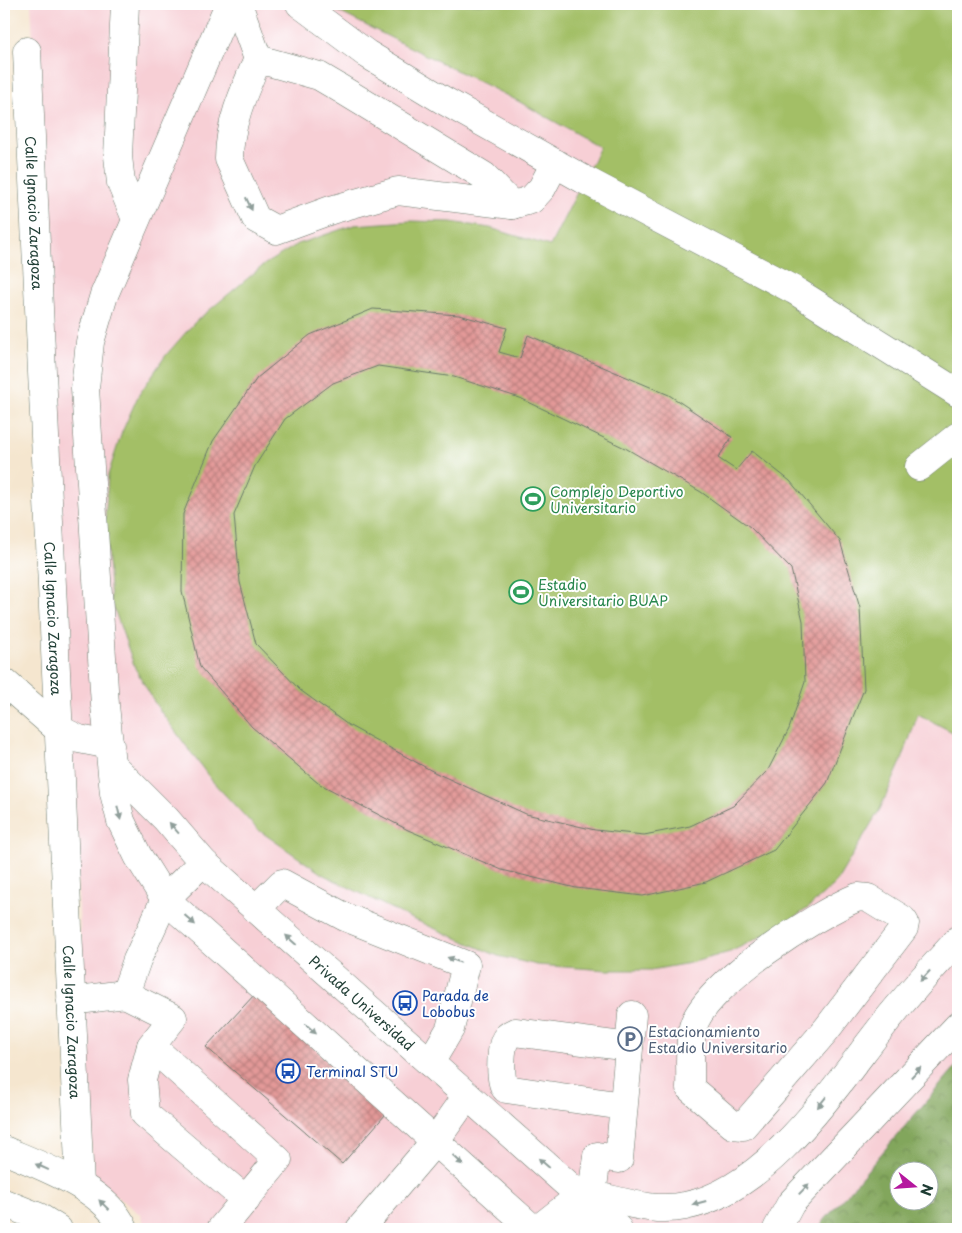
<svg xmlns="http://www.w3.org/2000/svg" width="962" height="1233" font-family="'Playpen Sans',sans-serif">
<defs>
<pattern id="forest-crowns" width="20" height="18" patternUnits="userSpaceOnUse" patternTransform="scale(1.25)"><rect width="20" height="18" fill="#82a65b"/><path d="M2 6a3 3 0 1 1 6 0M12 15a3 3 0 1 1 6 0" fill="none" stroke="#6a884c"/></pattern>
<pattern id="building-cross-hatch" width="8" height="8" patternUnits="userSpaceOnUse" patternTransform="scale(1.25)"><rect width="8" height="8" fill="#e39998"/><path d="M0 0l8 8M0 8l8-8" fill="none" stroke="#b77e7d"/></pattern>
</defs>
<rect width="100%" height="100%" fill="#fff"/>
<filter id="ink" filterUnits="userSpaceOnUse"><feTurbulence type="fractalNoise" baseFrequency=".02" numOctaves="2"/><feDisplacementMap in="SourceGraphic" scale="10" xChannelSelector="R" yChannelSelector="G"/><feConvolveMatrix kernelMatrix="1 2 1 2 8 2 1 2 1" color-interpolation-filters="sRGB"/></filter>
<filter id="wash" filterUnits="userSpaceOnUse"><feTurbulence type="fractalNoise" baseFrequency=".0096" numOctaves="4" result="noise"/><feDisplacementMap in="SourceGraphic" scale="20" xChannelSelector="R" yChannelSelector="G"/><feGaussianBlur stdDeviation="1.12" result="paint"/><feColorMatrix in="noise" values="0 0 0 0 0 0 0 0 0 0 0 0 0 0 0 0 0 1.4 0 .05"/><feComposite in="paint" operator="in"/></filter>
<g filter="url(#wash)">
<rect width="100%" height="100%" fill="#f5e6cf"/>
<path fill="#f7cfd5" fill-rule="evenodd" d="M31,4H958V1229H143L141,1215L93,1178ZM900,1170H930V1200H900Z"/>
<path fill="url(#forest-crowns)" stroke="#507248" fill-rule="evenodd" d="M958,1064V1229H817ZM900,1170H930V1200H900Z"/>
<polygon fill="#a3bf66" stroke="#617e4d" points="323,4 958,4 958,735 918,714 902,760 880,809 835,884 808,908 781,927 730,952 690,963 651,970 607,970 537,965 498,956 406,916 322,874 257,829 212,781 156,705 135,668 111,600 105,523 108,475 122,432 138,396 166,355 195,322 265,264 298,244 354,225 410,221 451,222 490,228 550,246 600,147 518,101"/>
<g id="blocks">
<g fill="url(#building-cross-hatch)" fill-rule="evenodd">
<path d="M373,309L459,315L507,328L499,352L520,358L528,335L669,395L732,437L718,458L736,470L752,451L790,481L840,541L860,608L864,689L827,783L774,850L706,882L643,896L576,888L502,870L408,830L318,783L252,727L200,667L182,591L183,514L213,441L257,378L310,335ZM378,366L454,377L520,398L627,449L701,492L750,527L791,569L803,621L805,682L789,729L768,770L733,806L690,826L644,835L595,830L526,814L436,773L348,725L300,690L256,644L240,582L234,515L255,466L285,419L333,383Z"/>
<polygon points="255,994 386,1114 342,1164 206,1047"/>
</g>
</g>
</g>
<g filter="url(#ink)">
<use href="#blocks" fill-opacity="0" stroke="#6a786a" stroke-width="1"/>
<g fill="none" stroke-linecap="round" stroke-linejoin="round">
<g stroke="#6a786a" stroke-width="29">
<g id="minor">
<polyline points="125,4 118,156 121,183 136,219"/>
<polyline points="229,4 104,295 90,342 85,388 105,705 114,793 121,821 138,856 165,899 533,1229"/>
<path d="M238,4L258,59L319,76L341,89L484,176L512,205L398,191L331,210L276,230L256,219L229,159C229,124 244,91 258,59"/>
<polyline points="300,4 367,54 443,100 583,179 794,290 958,393"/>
<path id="s1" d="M27,51L80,1185"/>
<polyline points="512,205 531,200 542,188 555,163"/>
<polyline points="919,467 958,436"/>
<polyline points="4,682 58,729 79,739 110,745"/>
<path id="s2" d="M113,766L166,819L203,862L618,1229"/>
<path d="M858,897L868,898L902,919L905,923L904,928L826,1030L743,1126L733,1125L690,1088C691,1068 688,1046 693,1027C705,984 817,914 858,897Z"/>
<polyline points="256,909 282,883 345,917 466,965 450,1029 430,1063"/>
<polyline points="125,994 137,960 165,899 203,862"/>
<polyline points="71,1001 125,994 173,1018 151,1046 278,1160 221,1229"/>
<polyline points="151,1046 142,1080 145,1114 246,1200"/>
<path d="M623,1106L506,1089C499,1083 501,1051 504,1042C506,1036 510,1034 515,1032L629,1047"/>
<polyline points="592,1195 597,1156 619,1159 632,1015"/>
<polyline points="360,1229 436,1140 467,1096"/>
<path d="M538,1229L581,1195H592C622,1201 654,1213 685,1206C769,1190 835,1086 885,1023C908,994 933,967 958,940"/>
<polyline points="576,1229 583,1221 606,1218"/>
<polyline points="777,1229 791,1203 958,1026"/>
</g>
</g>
<g stroke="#6a786a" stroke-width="29">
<g id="major">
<path d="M4,1150C41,1166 107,1189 124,1229"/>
<polyline points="4,1203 39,1217 58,1229"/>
</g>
</g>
<use href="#minor" stroke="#fff" stroke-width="28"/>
<use href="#major" stroke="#fff" stroke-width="28"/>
</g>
<defs><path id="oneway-solid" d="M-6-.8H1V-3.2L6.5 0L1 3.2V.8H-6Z" transform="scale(1.25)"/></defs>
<g fill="#8f9e9a">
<use href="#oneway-solid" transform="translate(249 204) rotate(65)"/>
<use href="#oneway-solid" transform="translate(119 813) rotate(77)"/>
<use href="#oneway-solid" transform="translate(174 828) rotate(-131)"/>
<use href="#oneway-solid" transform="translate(190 920) rotate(42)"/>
<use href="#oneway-solid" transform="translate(291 940) rotate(-138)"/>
<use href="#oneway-solid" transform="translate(454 960) rotate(-158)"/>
<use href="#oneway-solid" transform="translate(925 976) rotate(133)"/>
<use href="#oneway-solid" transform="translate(311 1029) rotate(42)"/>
<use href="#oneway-solid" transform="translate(916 1072) rotate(-47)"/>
<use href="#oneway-solid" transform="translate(822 1102) rotate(129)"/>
<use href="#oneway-solid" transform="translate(458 1160) rotate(43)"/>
<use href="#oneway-solid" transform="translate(544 1163) rotate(-139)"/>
<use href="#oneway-solid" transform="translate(42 1167) rotate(-156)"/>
<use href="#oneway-solid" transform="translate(804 1189) rotate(-46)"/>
<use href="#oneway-solid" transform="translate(699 1203) rotate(165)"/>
<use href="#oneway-solid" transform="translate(104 1205) rotate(-135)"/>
</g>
</g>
<defs>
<g id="stadium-ring" transform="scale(1.25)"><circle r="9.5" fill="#fff" stroke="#2e9e5b" stroke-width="1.5"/><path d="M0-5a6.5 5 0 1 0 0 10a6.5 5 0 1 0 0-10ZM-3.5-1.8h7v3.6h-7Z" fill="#2e9e5b"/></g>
<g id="bus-ring" transform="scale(1.25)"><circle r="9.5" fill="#fff" stroke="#1a4fb4" stroke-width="1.5"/><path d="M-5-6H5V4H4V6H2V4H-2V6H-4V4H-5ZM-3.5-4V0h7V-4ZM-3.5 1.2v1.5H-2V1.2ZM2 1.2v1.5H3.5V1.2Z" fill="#1a4fb4"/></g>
<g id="parking-ring" transform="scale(1.25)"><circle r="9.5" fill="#fff" stroke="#5c6f8a" stroke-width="1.5"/><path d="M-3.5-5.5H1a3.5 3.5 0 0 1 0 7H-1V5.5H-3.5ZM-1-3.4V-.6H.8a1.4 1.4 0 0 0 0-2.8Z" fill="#5c6f8a"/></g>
</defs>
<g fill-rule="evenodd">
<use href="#stadium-ring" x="533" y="499"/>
<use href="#stadium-ring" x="521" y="592"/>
<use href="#bus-ring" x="405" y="1003"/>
<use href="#parking-ring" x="630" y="1039"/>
<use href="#bus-ring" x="288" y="1071"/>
</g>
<g text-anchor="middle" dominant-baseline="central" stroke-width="4" stroke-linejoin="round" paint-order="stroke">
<g font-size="14" fill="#1f3d34" stroke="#fff">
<text stroke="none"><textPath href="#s1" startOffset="162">Calle Ignacio Zaragoza</textPath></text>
<text stroke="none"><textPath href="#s1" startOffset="568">Calle Ignacio Zaragoza</textPath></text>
<text stroke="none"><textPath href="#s2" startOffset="344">Privada Universidad</textPath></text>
<text stroke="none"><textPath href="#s1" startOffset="972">Calle Ignacio Zaragoza</textPath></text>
</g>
<g font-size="14" fill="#27864d" stroke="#fff" text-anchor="start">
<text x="550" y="491">Complejo Deportivo<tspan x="550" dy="16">Universitario</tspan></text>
<text x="538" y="584">Estadio<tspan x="538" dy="16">Universitario BUAP</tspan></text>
</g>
<g font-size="14" fill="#164399" stroke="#fff" text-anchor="start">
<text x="422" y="995">Parada de<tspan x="422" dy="16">Lobobus</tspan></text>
<text x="306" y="1071">Terminal STU</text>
</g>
<g font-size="14" fill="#4e5e75" stroke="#fff" text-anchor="start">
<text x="648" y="1031">Estacionamiento<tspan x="648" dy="16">Estadio Universitario</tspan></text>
</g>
</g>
<rect width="962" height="1233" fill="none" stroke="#fff" stroke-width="20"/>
<g transform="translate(914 1186) rotate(107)"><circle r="24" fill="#ffffff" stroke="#a5b1ae"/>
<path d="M0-4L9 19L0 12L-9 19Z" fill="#b5179e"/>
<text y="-8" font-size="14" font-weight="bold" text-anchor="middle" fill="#1f3d34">N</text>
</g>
</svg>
